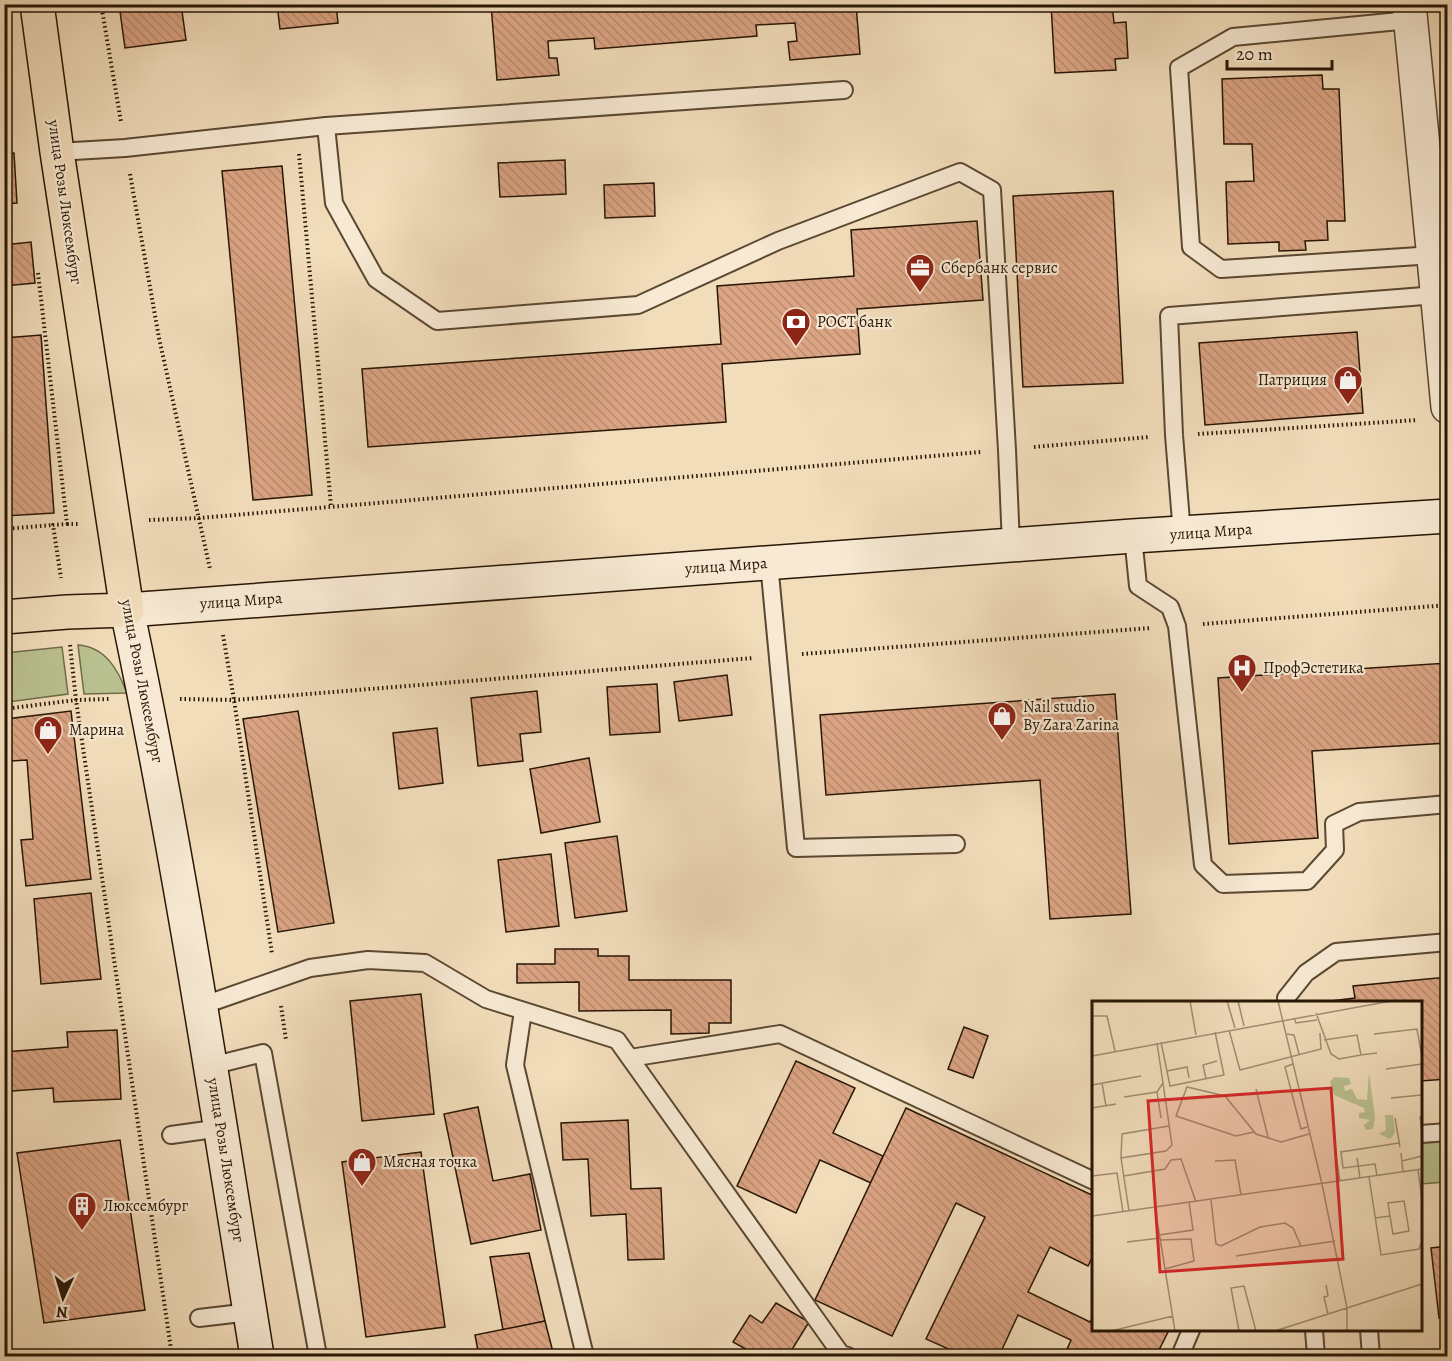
<svg xmlns="http://www.w3.org/2000/svg" width="1452" height="1361" font-family="Alegreya,serif">
<defs>
<pattern id="building-back-hatch" width="6" height="6" patternUnits="userSpaceOnUse" patternTransform="scale(1.5)"><rect width="6" height="6" fill="#dba484"/><path d="M-1 5l2 2M0 0l6 6M5-1l2 2" fill="none" stroke="#bc8c70"/></pattern>
</defs>
<rect width="100%" height="100%" fill="#f2ddbb"/>
<filter id="stains"><feTurbulence type="fractalNoise" baseFrequency=".00333" numOctaves="4"/><feColorMatrix values="0 0 0 0 .2 0 0 0 0 .09 0 0 0 0 .02 0 0 0 .5 -.17"/></filter>
<radialGradient id="worn" r=".72"><stop offset=".6" stop-color="#630" stop-opacity="0"/><stop offset="1" stop-color="#630" stop-opacity=".3"/></radialGradient>
<g fill="#bac190" stroke="#706c4a" stroke-width="1.5">
<path d="M78,645C106,647 118,670 127,693L84,694Z"/>
<polygon points="62,647 68,694 8,702 5,673 5,653"/>
<polygon points="1441,1142 1444,1182 1421,1184 1421,1143"/>
</g>
<g fill="url(#building-back-hatch)" stroke="#271604" stroke-width="1.5">
<polygon points="119,4 181,4 186,40 125,48"/>
<polygon points="277,4 336,4 338,23 280,29"/>
<polygon points="392,4 430,4 393,8"/>
<polygon points="491,4 856,4 860,54 790,60 788,42 797,41 795,23 756,25 757,36 595,49 594,38 548,41 549,58 557,58 559,75 497,80"/>
<polygon points="1051,4 1112,4 1114,23 1126,22 1128,58 1115,59 1116,70 1055,73"/>
<polygon points="1322,75 1323,89 1339,89 1345,221 1327,221 1328,240 1305,241 1306,250 1279,251 1279,242 1228,244 1226,182 1254,181 1252,144 1224,144 1222,79"/>
<polygon points="14,153 17,203 4,204 4,154"/>
<polygon points="565,160 566,194 500,197 498,163"/>
<polygon points="282,166 312,495 253,500 222,171"/>
<polygon points="654,183 655,216 605,218 604,185"/>
<polygon points="1113,191 1123,383 1023,387 1013,196"/>
<polygon points="977,221 983,300 857,309 860,354 722,364 726,422 368,447 362,369 721,344 717,286 854,276 851,230"/>
<polygon points="31,242 35,283 4,286 4,245"/>
<polygon points="1357,332 1363,413 1205,425 1199,343"/>
<polygon points="41,335 54,513 4,516 4,338"/>
<polygon points="1448,663 1448,743 1312,751 1318,838 1229,844 1218,678"/>
<polygon points="727,675 732,715 679,721 674,682"/>
<polygon points="657,684 660,732 610,735 607,687"/>
<polygon points="537,691 541,732 520,734 523,761 478,766 471,698"/>
<polygon points="1115,694 1131,914 1050,919 1040,780 826,795 820,715"/>
<polygon points="71,711 91,879 26,886 21,840 33,839 27,760 11,761 6,719"/>
<polygon points="298,711 334,923 278,932 243,719"/>
<polygon points="437,728 443,783 399,789 393,733"/>
<polygon points="589,758 600,822 541,833 530,769"/>
<polygon points="617,836 627,911 575,918 565,843"/>
<polygon points="551,854 559,926 506,932 498,860"/>
<polygon points="91,893 101,979 41,984 34,899"/>
<polygon points="4,934 9,965 4,965"/>
<polygon points="555,949 598,949 598,956 629,956 629,980 731,980 731,1023 709,1023 709,1033 671,1034 671,1010 579,1011 579,982 517,983 517,964 555,964"/>
<polygon points="1448,977 1448,1079 1420,1081 1420,1002 1331,1002 1331,1001 1355,998 1353,986"/>
<polygon points="421,994 434,1114 362,1121 350,1001"/>
<polygon points="964,1027 988,1036 973,1078 948,1069"/>
<polygon points="117,1030 121,1099 54,1102 53,1088 12,1091 9,1083 4,1083 4,1052 68,1047 67,1032"/>
<polygon points="796,1061 855,1088 833,1133 883,1156 871,1183 820,1160 796,1213 737,1186"/>
<polygon points="478,1107 493,1181 530,1174 541,1230 471,1244 444,1114"/>
<polygon points="906,1108 1094,1196 1094,1254 1088,1266 1050,1247 1028,1292 1090,1322 1094,1315 1094,1330 1169,1330 1156,1356 1148,1356 1140,1353 1138,1356 1064,1356 1071,1340 1018,1315 999,1356 964,1356 926,1339 985,1217 956,1203 892,1336 815,1300"/>
<polygon points="628,1120 631,1189 661,1188 664,1259 628,1260 626,1214 591,1216 588,1159 563,1160 561,1123"/>
<polygon points="120,1140 145,1310 44,1323 17,1153"/>
<polygon points="421,1152 445,1327 366,1337 342,1162"/>
<polygon points="1448,1246 1448,1317 1439,1318 1431,1248"/>
<polygon points="529,1253 545,1321 503,1330 490,1257"/>
<polygon points="776,1303 809,1322 788,1356 758,1356 733,1342 750,1315 762,1323"/>
<polygon points="545,1321 554,1356 479,1356 475,1335"/>
</g>
<g fill="none" stroke-linecap="round" stroke-linejoin="round">
<g stroke="#5a4832" stroke-width="20">
<g id="lane">
<polyline points="1410,20 1233,37 1179,68 1191,247 1221,269 1434,255"/>
<polyline points="326,126 334,203 376,279 437,321 638,305 778,241 960,172 992,190 1007,450 1011,545"/>
<polyline points="57,152 125,148 326,126 844,90"/>
<polyline points="1182,534 1174,435 1169,316 1437,295"/>
<polyline points="1133,536 1138,586 1170,607 1177,626 1203,865 1223,884 1307,881 1335,850 1334,824 1359,812 1448,804"/>
<polyline points="769,563 796,848 956,844"/>
<polyline points="1287,1002 1286,998 1306,973 1336,952 1448,942"/>
<polyline points="201,1006 310,968 368,960 425,963 486,999 617,1040 841,1354 848,1356"/>
<polyline points="523,1011 515,1065 585,1356"/>
<polyline points="630,1058 780,1034 1094,1181"/>
<polyline points="211,1066 263,1053 318,1356"/>
<polyline points="1420,1134 1448,1132"/>
<polyline points="171,1135 221,1128"/>
<polyline points="199,1318 250,1312"/>
<polyline points="1314,1330 1316,1356"/>
<polyline points="1369,1330 1371,1356"/>
<polyline points="1180,1356 1191,1330"/>
</g>
</g>
<g stroke="#5a4832" stroke-width="36">
<polyline id="street" points="1409,4 1435,269 1448,407"/>
</g>
<g stroke="#271604" stroke-width="36">
<path id="secondary" d="M257,1356C217,1107 179,857 127,610L1133,536L1448,516"/>
</g>
<g stroke="#271604" stroke-width="36">
<polyline id="primary" points="4,617 67,612 127,610 57,152 37,4"/>
</g>
<g stroke="#271604" stroke-width="4" stroke-dasharray="1.5 3" stroke-linecap="butt">
<polyline points="101,4 121,122"/>
<polyline points="299,154 331,506"/>
<polyline points="130,174 159,338 210,569"/>
<polyline points="38,273 67,524 53,525 61,578"/>
<polyline points="1198,434 1418,420"/>
<polyline points="1034,447 1149,437"/>
<polyline points="149,520 199,518 981,452"/>
<polyline points="67,524 78,524"/>
<polyline points="4,529 53,525"/>
<polyline points="1203,624 1448,605"/>
<polyline points="223,635 234,700 272,954"/>
<polyline points="70,645 76,700 172,1356"/>
<polyline points="802,654 1151,628"/>
<polyline points="180,699 234,700 753,658"/>
<polyline points="4,709 76,700 109,699"/>
<polyline points="281,1006 286,1040"/>
</g>
<use href="#lane" stroke="#f7e9d3" stroke-width="16"/>
<use href="#street" stroke="#f7e9d3" stroke-width="33"/>
<use href="#secondary" stroke="#f7e9d3" stroke-width="33"/>
<use href="#primary" stroke="#f2ddbb" stroke-width="33"/>
</g>
<defs>
<g id="office-pin" transform="scale(1.5)"><path d="M0 17L-7.5 6A9.5 9.5 0 1 1 7.5 6Z" fill="#8f2418" stroke="#f7e9d3"/><path d="M-6-3h4V-5.5h4V-3h4V5H-6ZM-1-4.5V-3h2v-1.5ZM-6 0V1H6V0Z" fill="#fff"/></g>
<g id="bank-pin" transform="scale(1.5)"><path d="M0 17L-7.5 6A9.5 9.5 0 1 1 7.5 6Z" fill="#8f2418" stroke="#f7e9d3"/><path d="M-6-4H6V4H-6ZM0-2.3a2.3 2.3 0 1 0 0 4.6a2.3 2.3 0 1 0 0-4.6Z" fill="#fff"/></g>
<g id="shop-pin" transform="scale(1.5)"><path d="M0 17L-7.5 6A9.5 9.5 0 1 1 7.5 6Z" fill="#8f2418" stroke="#f7e9d3"/><path d="M-5-2.5h2.3a2.7 3.5 0 0 1 5.4 0H5L5.5 6h-11ZM-1.5-2.5h3a1.5 2.3 0 0 0-3 0Z" fill="#fff"/></g>
<g id="hospital-pin" transform="scale(1.5)"><path d="M0 17L-7.5 6A9.5 9.5 0 1 1 7.5 6Z" fill="#8f2418" stroke="#f7e9d3"/><path d="M-5-5h3v3.5h4V-5h3V5h-3V1.5h-4V5h-3Z" fill="#fff"/></g>
<g id="building-pin" transform="scale(1.5)"><path d="M0 17L-7.5 6A9.5 9.5 0 1 1 7.5 6Z" fill="#8f2418" stroke="#f7e9d3"/><path d="M-4-6H4V6H1V3H-1V6H-4ZM-2.5-4.3h1.7v1.8h-1.7ZM.8-4.3h1.7v1.8H.8ZM-2.5-1h1.7V.8h-1.7ZM.8-1h1.7V.8H.8Z" fill="#fff"/></g>
</defs>
<g fill-rule="evenodd">
<use href="#office-pin" x="920" y="268"/>
<use href="#bank-pin" x="796" y="322"/>
<use href="#shop-pin" x="1348" y="380"/>
<use href="#hospital-pin" x="1242" y="668"/>
<use href="#shop-pin" x="1002" y="716"/>
<use href="#shop-pin" x="48" y="730"/>
<use href="#shop-pin" x="362" y="1162"/>
<use href="#building-pin" x="82" y="1206"/>
</g>
<g text-anchor="middle" dominant-baseline="central" stroke-width="4.5" stroke-linejoin="round" paint-order="stroke">
<g font-size="16" fill="#271604" stroke="#f7e9d3">
<text transform="translate(65 202) rotate(82)">улица Розы Люксембург</text>
<text transform="translate(1211 532) rotate(-4)">улица Мира</text>
<text transform="translate(726 566) rotate(-4)">улица Мира</text>
<text transform="translate(241 601) rotate(-4)">улица Мира</text>
<text transform="translate(142 681) rotate(79)">улица Розы Люксембург</text>
<text transform="translate(226 1160) rotate(81)">улица Розы Люксембург</text>
</g>
<g font-size="16" fill="#271604" stroke="#f7e9d3" text-anchor="start">
<text x="941" y="268">Сбербанк сервис</text>
<text x="817" y="322">РОСТ банк</text>
<text x="1327" y="380" text-anchor="end">Патриция</text>
<text x="1263" y="668">ПрофЭстетика</text>
<text x="1023" y="707">Nail studio<tspan x="1023" dy="18">By Zara Zarina</tspan></text>
<text x="69" y="730">Марина</text>
<text x="383" y="1162">Мясная точка</text>
<text x="103" y="1206">Люксембург</text>
</g>
</g>
<g transform="translate(1092 1001)">
<rect width="330" height="330" fill="#f2ddbb"/>
<path d="M277,71L283,116L281,128L274,129L272,124L278,119L267,117V112L273,111L272,107L242,94L238,81L242,76L257,77L259,83L252,85L253,90L260,88L265,98L275,99ZM293,114H301L303,132L298,138L287,133L294,129Z" fill="#bac190"/>
<path fill="none" stroke="#a18d72" stroke-width="1.5" d="M98,0L104,34M135,0L143,27M146,0L152,25M186,0L230,183M224,12L239,53L247,58L269,54M0,15H15L23,50M202,17L204,22L225,19M137,29L148,69L229,48L228,32M194,33L202,34L207,53M282,33L325,28L330,56M232,39L265,34L269,54L285,52M69,41L78,85L132,74L123,31M65,42L71,82L65,91L69,117M0,55L299,0M201,63L193,66L209,128L215,126M294,68L330,63M75,70L95,66L97,77M114,78L111,64L125,60M10,82L14,105M0,84L49,75M164,88L176,136M32,96L65,91M299,97L330,94M0,107L24,103M328,115L330,134M303,117L308,146M162,131L144,135L84,115L95,86L133,95L164,133L189,141L217,133M309,152L311,171M244,155L248,180M29,157L30,133L77,125M265,157L268,177M123,160L143,159L149,194M310,160L330,155M326,169L330,198M0,175L25,172L31,211M32,175L73,168L79,159L89,158L104,201M285,175L283,163L251,167L249,151L307,142M277,176L289,254L327,248L330,240M230,183L255,307M119,199L124,243L129,245L168,226L193,222L201,227L209,245M63,206L83,330M37,210L29,157L74,150L80,144L71,82M0,215L330,168M283,217L298,215L301,233L317,230L312,200L296,202L298,215M67,234L101,229L97,201M68,239L99,238L102,260L73,268M35,241L68,237M144,255L243,240M234,284L236,295L232,296L236,313M19,330L81,315M147,330L139,287L152,285L164,330M183,330L330,283M255,330V307"/>
<path fill="#d62828" fill-opacity="0.15" stroke="#d62828" stroke-width="3" d="M239,87L251,258L68,271L56,100Z"/>
<rect width="330" height="330" fill="none" stroke="#271604" stroke-width="3"/>
</g>
<rect width="1452" height="1361" fill="none" stroke="#f2ddbb" stroke-width="24"/>
<rect x="6" y="6" width="1440" height="1349" fill="none" stroke="#271604" stroke-width="3"/>
<rect x="12" y="12" width="1428" height="1337" fill="none" stroke="#271604" stroke-width="1.5"/>
<g transform="translate(63 1298) rotate(184)" stroke="#f7e9d3" stroke-width="4.5" paint-order="stroke">
<path d="M0-4.5L10 22L0 15L-10 22Z" fill="#271604"/>
<text y="-9" font-size="16" font-weight="bold" text-anchor="middle" fill="#271604">N</text>
</g>
<path d="M1227 60v9h105v-9" fill="none" stroke="#271604" stroke-width="3"/>
<text x="1236" y="60" font-size="18" fill="#271604" stroke="#f7e9d3" stroke-width="4.5" paint-order="stroke">20 m</text>
<rect width="100%" height="100%" filter="url(#stains)"/>
<rect width="100%" height="100%" fill="url(#worn)"/>
</svg>
